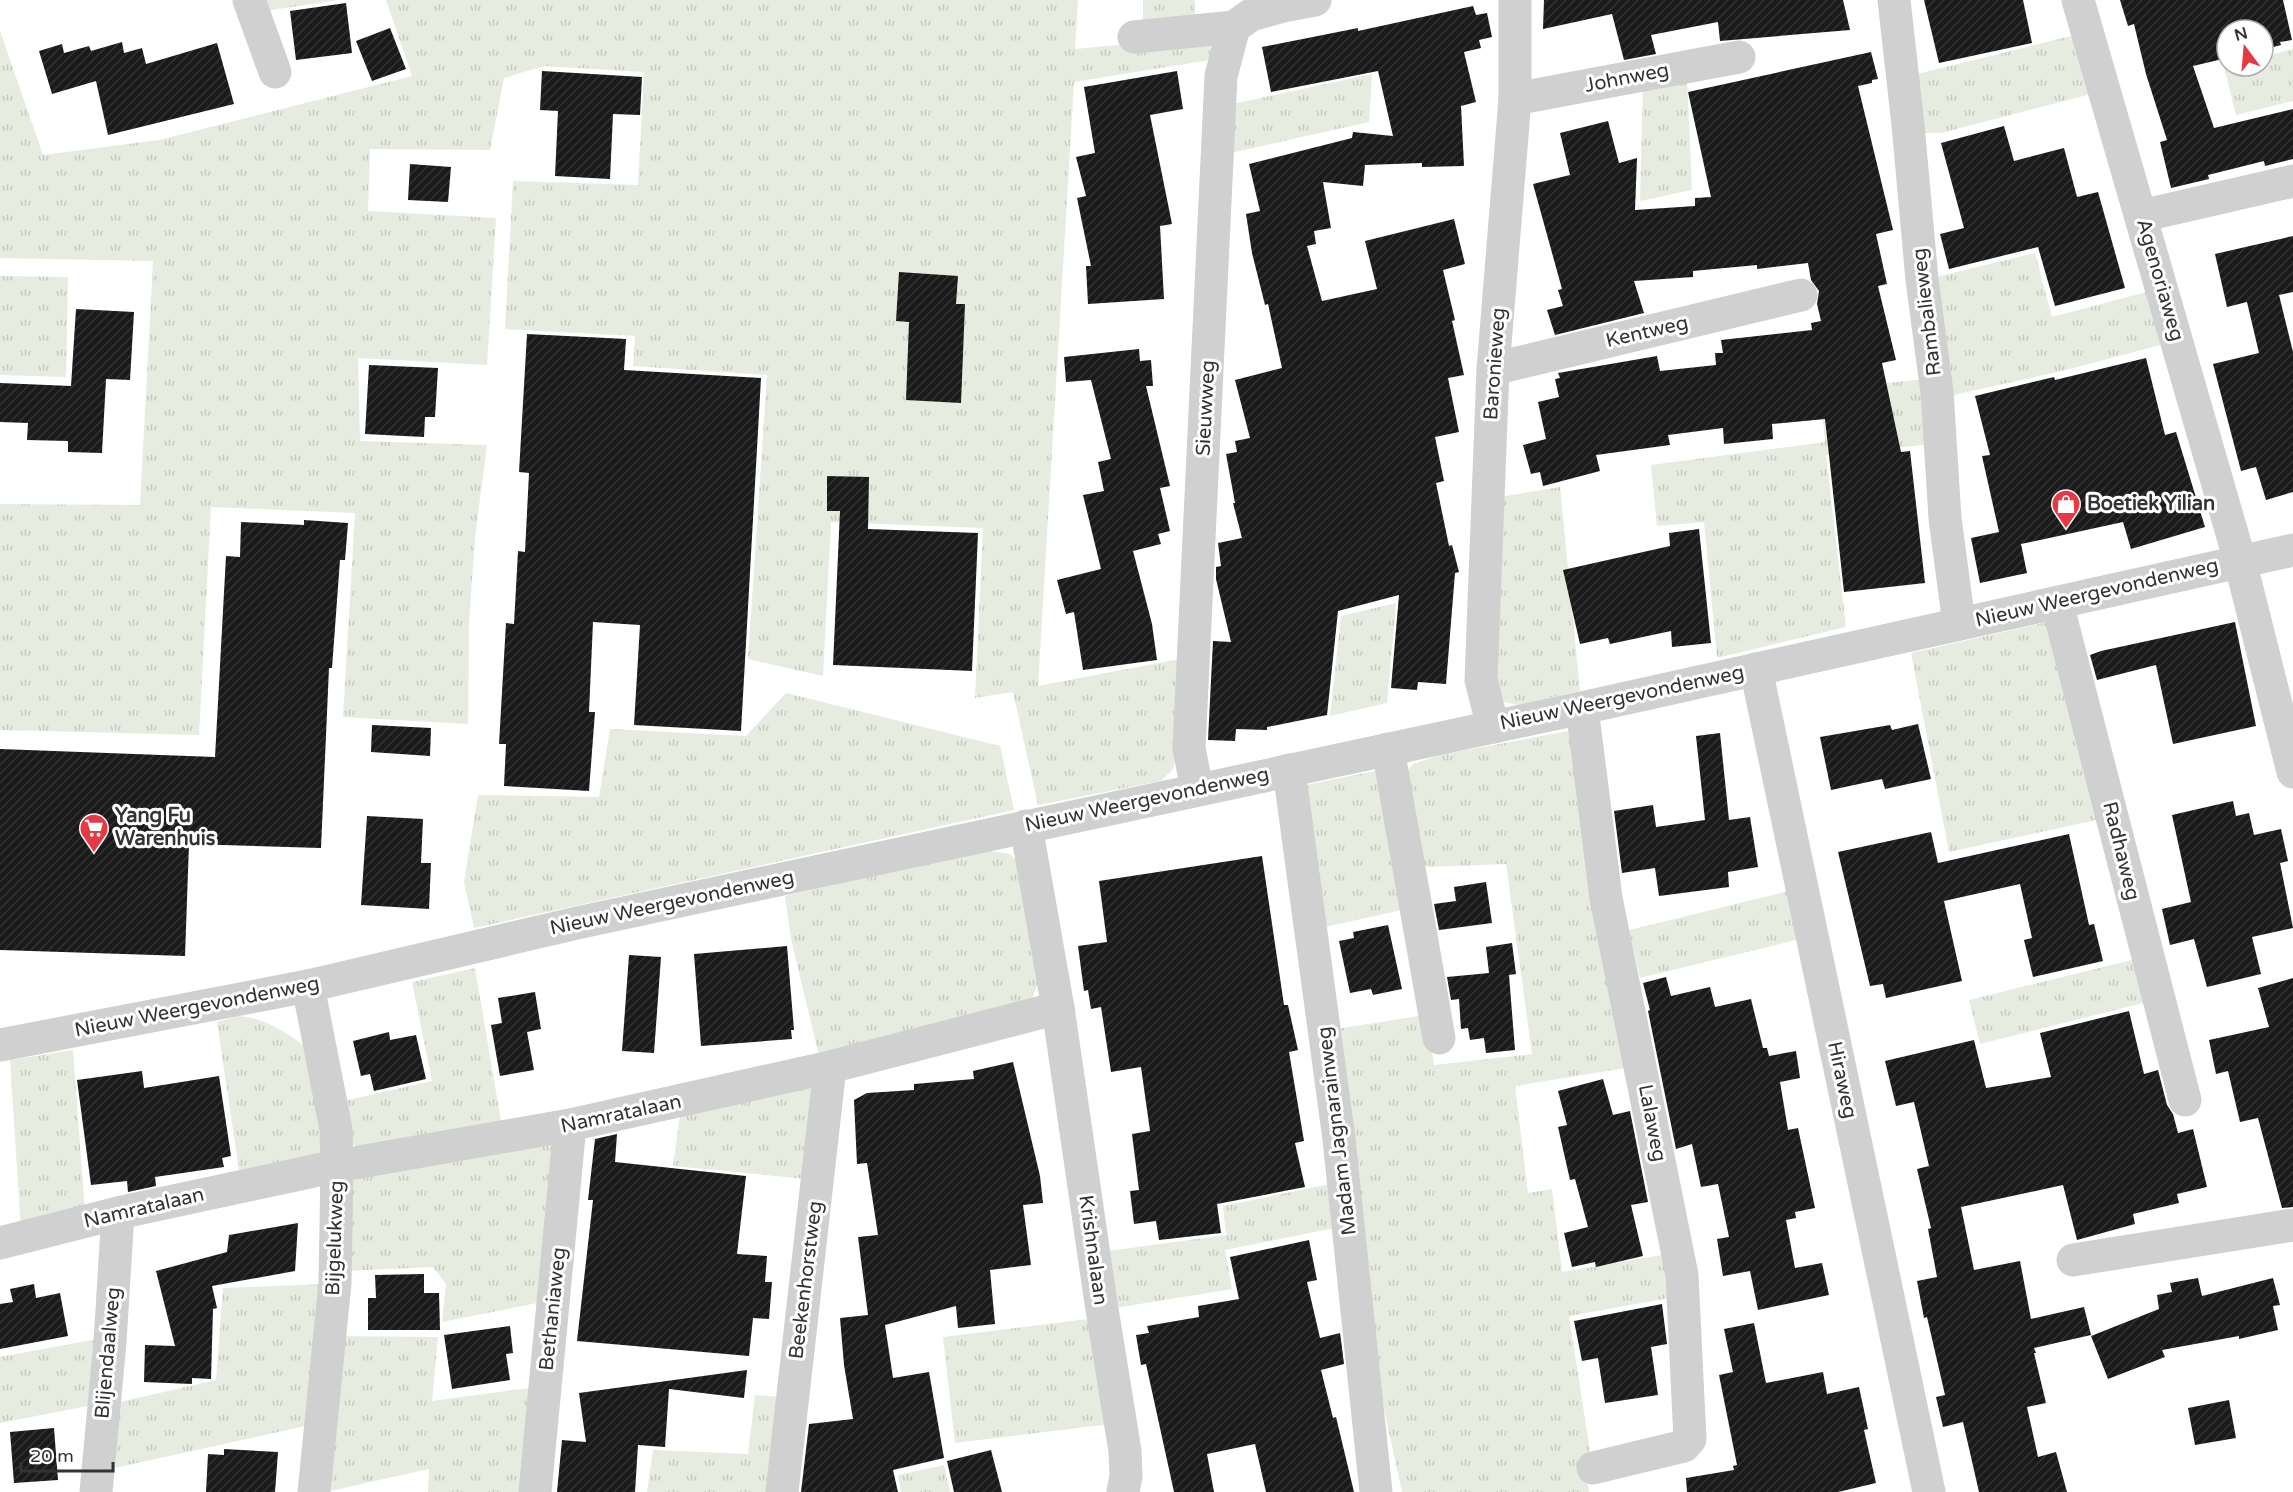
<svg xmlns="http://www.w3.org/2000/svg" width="2293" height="1492" font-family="'Varela Round',sans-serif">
<defs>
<pattern id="grass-tufts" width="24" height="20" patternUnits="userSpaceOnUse" patternTransform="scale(1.5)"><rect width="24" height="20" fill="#e6ecdf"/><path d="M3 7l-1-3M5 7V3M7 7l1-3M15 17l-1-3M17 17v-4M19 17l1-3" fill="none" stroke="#c6cbc0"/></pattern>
<pattern id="building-hatch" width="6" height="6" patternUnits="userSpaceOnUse" patternTransform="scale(1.5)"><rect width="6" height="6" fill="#1a1a1a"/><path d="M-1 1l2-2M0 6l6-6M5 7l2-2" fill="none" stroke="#333"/></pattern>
</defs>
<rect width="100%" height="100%" fill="#fff"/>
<g fill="url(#grass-tufts)">
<polygon points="262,0 337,0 266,11"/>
<polygon points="386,0 1078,0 1075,49 1215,36 1216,59 1074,82 1038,686 1185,658 1179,749 1173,769 1161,781 1038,805 1013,692 975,698 983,528 831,522 823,676 748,659 767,375 633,366 635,336 505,329 513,181 638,185 644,72 544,66 504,78 490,150 370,149 368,211 496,218 487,365 358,358 360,441 487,445 475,538 469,623 468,724 343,717 355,513 211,507 199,735 0,730 0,504 140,505 153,261 0,258 0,31 43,155 159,140 412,76"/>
<polygon points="1143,0 1195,0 1195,19 1143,25"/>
<polygon points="2075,35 2091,94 1941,133 1917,133 1909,76"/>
<polygon points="2293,49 2293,101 2236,115 2224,67 2263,66 2263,57"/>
<polygon points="1372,74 1369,122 1226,154 1228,105"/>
<polygon points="1687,77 1692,190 1640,201 1643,84"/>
<polygon points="2035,253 2052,317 2150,291 2164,344 2066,370 1945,397 1932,278"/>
<polygon points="0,276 68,277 66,377 0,375"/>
<polygon points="1925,379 1932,444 1826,455 1846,627 1717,658 1704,522 1657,526 1651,465 1825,442 1820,390"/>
<polygon points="1560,487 1580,691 1518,705 1505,702 1497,693 1500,497"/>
<polygon points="1396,603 1387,703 1330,716 1341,616"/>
<polygon points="2047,622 2105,818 1949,852 1911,653"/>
<polygon points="786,693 1000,746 1014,810 474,928 464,882 478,795 599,797 610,729 746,736"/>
<polygon points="1579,729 1632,1067 1515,1086 1528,1193 1552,1189 1562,1272 1668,1254 1675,1297 1569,1316 1590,1451 1583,1462 1589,1492 1402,1492 1373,1358 1336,1029 1426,1015 1434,1065 1532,1054 1506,864 1429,867 1421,863 1403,776 1413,764 1440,755"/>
<polygon points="1384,769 1406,909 1325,927 1306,785"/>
<polygon points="985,850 1010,854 1020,865 1039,978 1032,1001 820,1060 791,939 785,896"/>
<polygon points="1789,891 1800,939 1640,978 1629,930"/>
<polygon points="2140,958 2151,1001 1980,1044 1969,1000"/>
<polygon points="475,968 502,1127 361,1149 351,1143 339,1102 432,1081 412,982"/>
<path d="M238,1016C264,1017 291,1035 310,1051L325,1150L314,1160L240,1177L217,1022Z"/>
<polygon points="73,1050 85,1214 21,1230 10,1060"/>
<polygon points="800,1081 814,1088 807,1179 673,1166 681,1109"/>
<polygon points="555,1142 547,1301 442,1322 446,1284 433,1267 345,1271 350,1178"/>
<polygon points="1335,1183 1339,1227 1225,1250 1232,1289 1109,1309 1101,1252 1226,1235 1223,1206"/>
<polygon points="326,1284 315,1424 105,1470 111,1404 216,1380 223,1288"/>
<polygon points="1096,1318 1111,1424 955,1443 943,1337"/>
<polygon points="338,1336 438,1337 432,1401 537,1387 527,1492 428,1492 429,1469 326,1492"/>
<polygon points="103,1338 98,1404 0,1423 0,1357"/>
<polygon points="755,1395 783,1397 773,1492 647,1492 653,1450 748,1454"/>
<polygon points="944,1465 950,1492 901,1492 898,1475"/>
</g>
<g fill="url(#building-hatch)">
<polygon points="1544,0 1843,0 1850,30 1720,41 1718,22 1651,35 1656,54 1624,60 1612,14 1543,29"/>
<polygon points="1924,0 2023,0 2032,43 1939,63"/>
<polygon points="2120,0 2283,0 2292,40 2280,42 2281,45 2263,50 2263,30 2227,30 2227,58 2193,66 2214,128 2293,109 2293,159 2265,166 2264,161 2208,175 2209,179 2171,188 2160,142 2167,140 2146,74 2134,24 2128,26"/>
<polygon points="346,3 352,53 296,60 290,11"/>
<polygon points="1473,6 1476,15 1487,13 1492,37 1479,40 1481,48 1464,52 1476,102 1461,106 1464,166 1422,167 1422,163 1365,165 1363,186 1323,182 1331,228 1314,231 1316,244 1307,246 1322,301 1377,289 1365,241 1454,219 1465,264 1443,270 1455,320 1452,321 1464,375 1448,378 1459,432 1435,437 1444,481 1436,483 1449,546 1452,545 1459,572 1455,573 1446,684 1418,682 1417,690 1391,688 1399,595 1338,611 1327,715 1267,727 1267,730 1236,729 1235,741 1208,740 1213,641 1231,642 1216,579 1216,567 1221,566 1218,543 1242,538 1233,503 1235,503 1226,454 1237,452 1235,441 1250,438 1235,380 1282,368 1268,304 1265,305 1252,253 1246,214 1260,211 1249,164 1352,138 1353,132 1393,136 1378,71 1271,92 1262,47 1358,28 1358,31"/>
<polygon points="390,28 406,69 372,81 356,41"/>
<polygon points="122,42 124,53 142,48 146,64 217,43 234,104 108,135 96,81 52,94 39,51 62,44 64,53 89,46 91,51"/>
<polygon points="1871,52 1878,79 1872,80 1872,83 1858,86 1893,230 1876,234 1887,284 1878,286 1896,360 1882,363 1901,452 1910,451 1925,583 1844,592 1825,419 1772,424 1773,439 1724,444 1723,428 1668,435 1670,445 1596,455 1600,471 1543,486 1540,472 1531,474 1523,445 1546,439 1538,402 1559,397 1555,379 1560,378 1558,373 1657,356 1660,371 1716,365 1715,353 1723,353 1721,340 1812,330 1811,323 1821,321 1817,304 1819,291 1811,280 1808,263 1757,269 1757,265 1693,271 1693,277 1634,281 1644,313 1555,335 1547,310 1563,306 1558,290 1562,289 1533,184 1570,175 1560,133 1608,121 1619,163 1637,158 1635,210 1695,206 1695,198 1711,197 1688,92"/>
<polygon points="542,71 642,77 640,115 613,114 610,179 555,176 558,111 540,110"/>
<polygon points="1177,71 1183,109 1150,115 1172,224 1160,226 1164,299 1088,304 1086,266 1091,266 1077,198 1086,196 1076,157 1095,153 1084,87"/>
<polygon points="2004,126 2014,161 2064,148 2077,197 2098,192 2125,288 2055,306 2038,247 1949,269 1940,234 1964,228 1941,143"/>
<polygon points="410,164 451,167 448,202 408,200"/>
<polygon points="2293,236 2293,292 2279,295 2293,352 2293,492 2266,500 2256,467 2241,471 2213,364 2259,353 2247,302 2227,307 2215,254"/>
<polygon points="899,272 958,276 956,304 965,304 961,403 906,400 909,322 896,321"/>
<polygon points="76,309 134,312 130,380 106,379 102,453 68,452 68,441 27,440 28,423 0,422 0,383 71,386"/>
<polygon points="527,334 626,339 624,370 761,378 741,731 634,725 640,625 593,622 589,712 595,712 589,791 504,786 506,744 499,744 506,623 514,624 518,551 525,552 529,473 519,472"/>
<polygon points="1139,349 1140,361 1151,360 1153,386 1146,386 1170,486 1160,488 1170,531 1158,534 1161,544 1133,551 1152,624 1157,660 1083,670 1074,612 1066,614 1057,580 1101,569 1083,495 1104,491 1098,462 1111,459 1091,380 1066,382 1064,357"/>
<polygon points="2146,358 2165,435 2176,432 2205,527 2131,549 2123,522 2021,544 2027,573 1980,583 1971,538 1999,532 1982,456 1990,455 1975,396 2054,377 2055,380"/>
<polygon points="369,365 438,368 435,417 425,417 424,437 365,434"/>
<polygon points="827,476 869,477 868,529 978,533 972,671 833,665 840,511 827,511"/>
<polygon points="304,520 348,523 345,560 340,560 332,668 329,668 321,848 189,844 185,956 0,950 0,749 215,757 226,556 240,557 241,522 304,525"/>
<polygon points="1699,529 1711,643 1672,647 1671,631 1610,644 1608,638 1580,644 1563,570 1670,546 1669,533"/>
<polygon points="2235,622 2256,726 2173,744 2156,665 2097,680 2090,655 2101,651"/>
<polygon points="1918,724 1931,779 1885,789 1882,779 1831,790 1820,737 1890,725 1892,730"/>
<polygon points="372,725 431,728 430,756 371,752"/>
<polygon points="1720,733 1729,820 1750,817 1758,867 1728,872 1729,887 1659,896 1655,868 1622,873 1614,811 1653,805 1656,827 1705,820 1696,736"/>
<polygon points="2233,801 2236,816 2249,813 2254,835 2281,829 2288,861 2280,863 2293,928 2252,937 2261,974 2207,987 2194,939 2170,945 2162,909 2191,902 2172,815"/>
<polygon points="367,816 423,819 421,863 431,863 429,909 361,905"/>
<polygon points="1931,832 1938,863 2069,834 2089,925 2094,924 2103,961 2033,977 2024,940 2032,938 2020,884 1944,901 1962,981 1886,998 1883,984 1870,986 1838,852"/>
<polygon points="1262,856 1284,1005 1288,1005 1298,1050 1289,1052 1304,1141 1295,1143 1305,1187 1217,1204 1221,1233 1159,1240 1156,1221 1134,1224 1130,1191 1139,1190 1132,1134 1150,1131 1141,1067 1111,1072 1101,1007 1091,1009 1088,990 1084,991 1078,946 1107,942 1099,881"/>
<polygon points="1486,882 1492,923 1439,930 1434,904 1456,901 1454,887"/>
<polygon points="1388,925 1402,989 1373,995 1371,989 1350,993 1339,941 1354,938 1353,932"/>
<polygon points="1512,943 1516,974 1509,975 1515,1050 1486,1053 1484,1038 1470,1040 1468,1028 1461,1029 1459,999 1451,1000 1447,977 1489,973 1486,947"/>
<polygon points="787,946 794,1030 791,1030 792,1039 701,1046 694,954"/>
<polygon points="629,955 661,957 654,1053 622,1051"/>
<polygon points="1666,977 1671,996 1710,987 1715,1007 1751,999 1763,1048 1767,1048 1769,1056 1796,1051 1800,1078 1780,1082 1788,1130 1798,1128 1815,1208 1795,1212 1796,1218 1786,1220 1795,1268 1822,1263 1829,1295 1758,1310 1750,1271 1723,1276 1717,1239 1729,1237 1718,1184 1701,1187 1692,1144 1676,1149 1648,1011 1650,1010 1643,983"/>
<polygon points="2293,978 2293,1207 2282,1208 2258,1118 2240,1122 2228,1071 2216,1074 2209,1040 2269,1027 2258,988"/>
<polygon points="535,992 541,1029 527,1032 534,1070 500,1076 491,1025 502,1023 498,998"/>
<polygon points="2129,1011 2144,1074 2158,1070 2167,1105 2173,1114 2178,1133 2193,1129 2207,1187 2177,1194 2179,1203 2133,1214 2135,1224 2077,1240 2063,1185 1961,1207 1974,1270 2020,1261 2031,1319 2084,1307 2091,1335 2034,1348 2036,1353 2034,1353 2046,1403 2027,1407 2038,1457 2056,1452 2067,1492 1979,1492 1963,1422 1943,1427 1936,1397 1945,1395 1927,1317 1924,1318 1917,1281 1937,1277 1928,1229 1931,1228 1917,1169 1929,1166 1914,1102 1896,1106 1885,1061 1974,1040 1986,1088 2051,1077 2040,1033"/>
<polygon points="389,1032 390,1040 416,1035 426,1079 374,1091 370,1074 361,1076 353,1041"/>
<polygon points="1013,1062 1040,1176 1043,1203 1023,1205 1031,1265 990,1270 995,1324 958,1328 956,1306 885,1325 893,1378 929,1372 944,1458 893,1470 898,1492 801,1492 809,1424 853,1419 844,1365 840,1318 868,1315 858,1237 878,1235 867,1163 857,1164 854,1100 867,1093 914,1090 914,1084 974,1079 973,1071"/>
<polygon points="142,1071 144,1088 219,1076 231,1156 222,1158 224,1167 155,1177 156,1186 128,1192 127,1181 91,1185 77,1080"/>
<polygon points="1603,1079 1613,1115 1630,1111 1648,1202 1631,1205 1643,1256 1596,1267 1595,1262 1572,1267 1564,1233 1588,1227 1575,1179 1570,1180 1558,1127 1567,1125 1558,1091"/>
<polygon points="617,1134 615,1162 746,1176 737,1254 767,1256 765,1282 772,1282 769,1319 753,1318 749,1356 577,1341 593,1200 588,1200 595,1139"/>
<polygon points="298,1223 295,1271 212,1286 217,1308 213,1309 211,1379 192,1378 192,1384 144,1382 145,1345 175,1346 156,1271 227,1252 229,1235"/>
<polygon points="1309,1240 1317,1280 1307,1282 1320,1338 1340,1333 1341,1340 1344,1364 1321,1370 1333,1418 1336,1417 1354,1492 1266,1492 1255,1444 1207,1454 1214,1492 1174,1492 1146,1364 1141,1365 1136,1335 1149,1333 1147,1326 1199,1317 1198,1306 1239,1299 1230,1257"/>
<polygon points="424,1274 424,1293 439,1293 440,1330 368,1330 368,1298 376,1298 375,1275"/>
<polygon points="2198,1278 2202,1296 2273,1278 2280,1305 2273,1306 2278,1330 2239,1339 2239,1336 2162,1350 2165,1357 2108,1379 2091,1336 2159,1309 2157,1295 2172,1292 2170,1283"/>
<polygon points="34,1284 36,1298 60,1293 68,1336 0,1349 0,1304 13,1302 10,1289"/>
<polygon points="1662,1304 1667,1344 1651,1347 1658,1395 1605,1403 1598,1358 1582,1361 1574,1321"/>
<polygon points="1754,1323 1766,1383 1823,1372 1827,1394 1859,1387 1868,1429 1864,1430 1876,1483 1838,1492 1687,1492 1686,1478 1734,1470 1733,1466 1737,1465 1719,1375 1733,1372 1724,1329"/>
<polygon points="510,1326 513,1353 506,1354 510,1380 452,1389 444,1335"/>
<polygon points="747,1370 744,1398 669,1389 665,1447 638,1445 635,1492 557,1492 562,1440 586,1442 579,1393"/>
<polygon points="2229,1400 2236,1438 2195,1445 2188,1408"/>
<polygon points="54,1428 58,1480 14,1483 10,1432"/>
<polygon points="224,1449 278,1452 275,1492 206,1492 208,1454 224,1455"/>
<polygon points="991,1450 1002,1492 954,1492 947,1461"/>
</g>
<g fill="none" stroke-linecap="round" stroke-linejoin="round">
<g stroke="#d0d0d0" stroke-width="33">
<polyline points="249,0 275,72"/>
<polyline points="1894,0 1908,125 1922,280 1937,392 1945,518 1959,624"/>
<polyline points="2078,0 2240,561 2293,772"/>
<polyline points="1134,37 1234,27 1251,15 1283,6 1315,0"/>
<polyline points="1515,99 1739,57"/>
<polyline points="2141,216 2293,181"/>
<polyline points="1493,369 1801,295"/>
<polyline points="2057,603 2185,1100"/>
<polyline points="1756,669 1929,1492"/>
<polyline points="1582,708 1606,898 1682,1275 1690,1439 1684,1446 1593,1468"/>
<polyline points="1493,727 1481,680 1493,369 1515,99 1515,0"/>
<polyline points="1388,749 1439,1038"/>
<polyline points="1289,770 1339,1139 1376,1492"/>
<polyline points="1197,789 1189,748 1221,76 1234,27"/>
<polyline points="308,986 336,1129 337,1166 335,1283 314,1492"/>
<polyline points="1058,1008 1101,1303 1125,1451 1126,1476 1123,1492"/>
<polyline points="0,1045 308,986 577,923 1582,708 2293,550"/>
<polyline points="0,1243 118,1213 337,1166 570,1125 830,1067 1058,1008 1026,826"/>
<polyline points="2073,1260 2293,1225"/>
<polyline points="96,1492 110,1342 118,1213"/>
<polyline points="535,1492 570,1125"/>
<polyline points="782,1492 830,1067"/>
</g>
</g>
<defs>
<g id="shop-pin" transform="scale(1.5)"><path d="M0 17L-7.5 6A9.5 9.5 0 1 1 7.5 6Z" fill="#e63946" stroke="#fff"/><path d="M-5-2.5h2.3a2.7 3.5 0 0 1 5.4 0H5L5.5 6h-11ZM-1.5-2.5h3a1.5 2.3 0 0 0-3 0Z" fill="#fff"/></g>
<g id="supermarket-pin" transform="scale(1.5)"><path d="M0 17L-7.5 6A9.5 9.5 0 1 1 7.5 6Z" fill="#e63946" stroke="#fff"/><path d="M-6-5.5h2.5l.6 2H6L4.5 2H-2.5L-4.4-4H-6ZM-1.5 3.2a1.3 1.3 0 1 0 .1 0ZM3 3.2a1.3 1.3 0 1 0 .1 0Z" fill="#fff"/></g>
</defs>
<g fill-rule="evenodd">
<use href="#shop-pin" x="2066" y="504"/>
<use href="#supermarket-pin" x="94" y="828"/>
</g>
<g text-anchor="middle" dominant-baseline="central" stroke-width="6" stroke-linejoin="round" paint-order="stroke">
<g font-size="20" fill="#333" stroke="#fff">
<text transform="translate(1627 78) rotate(-11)">Johnweg</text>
<text transform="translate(2160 280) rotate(74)">Agenoriaweg</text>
<text transform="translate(1927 312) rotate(-97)">Rambalieweg</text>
<text transform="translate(1647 332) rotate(-13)">Kentweg</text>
<text transform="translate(1495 364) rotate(-86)">Baronieweg</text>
<text transform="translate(1206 408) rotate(-87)">Sieuwweg</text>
<text transform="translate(2097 593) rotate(-13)">Nieuw Weergevondenweg</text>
<text transform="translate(1622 698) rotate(-12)">Nieuw Weergevondenweg</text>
<text transform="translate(1147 800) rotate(-12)">Nieuw Weergevondenweg</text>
<text transform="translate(2121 851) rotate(76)">Radhaweg</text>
<text transform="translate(672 903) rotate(-12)">Nieuw Weergevondenweg</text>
<text transform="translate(197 1007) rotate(-11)">Nieuw Weergevondenweg</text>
<text transform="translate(1842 1080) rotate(78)">Hiraweg</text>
<text transform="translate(621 1114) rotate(-12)">Namratalaan</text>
<text transform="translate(1652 1123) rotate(79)">Lalaweg</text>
<text transform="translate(1337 1131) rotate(-97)">Madam Jagnarainweg</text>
<text transform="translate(144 1208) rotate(-13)">Namratalaan</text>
<text transform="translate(335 1238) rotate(-88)">Bijgelukweg</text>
<text transform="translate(1093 1250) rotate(82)">Krishnalaan</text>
<text transform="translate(806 1280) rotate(-83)">Beekenhorstweg</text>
<text transform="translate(553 1309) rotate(-84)">Bethaniaweg</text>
<text transform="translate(108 1353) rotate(-85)">Blijendaalweg</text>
</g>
<g font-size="20" font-weight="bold" fill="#333" stroke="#fff" text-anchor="start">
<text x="2087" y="504">Boetiek Yilian</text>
<text x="115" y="816">Yang Fu<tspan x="115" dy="23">Warenhuis</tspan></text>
</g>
</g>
<g transform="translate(2245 48) rotate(344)"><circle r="28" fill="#ffffff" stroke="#adadad" stroke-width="1.5"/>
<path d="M0-4.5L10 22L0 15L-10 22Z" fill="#e63946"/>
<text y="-9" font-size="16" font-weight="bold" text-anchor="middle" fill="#333333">N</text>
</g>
<path d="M21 1462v9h92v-9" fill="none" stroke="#333333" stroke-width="3"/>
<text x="30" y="1462" font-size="18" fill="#333333" stroke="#ffffff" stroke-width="4.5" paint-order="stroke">20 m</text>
</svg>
